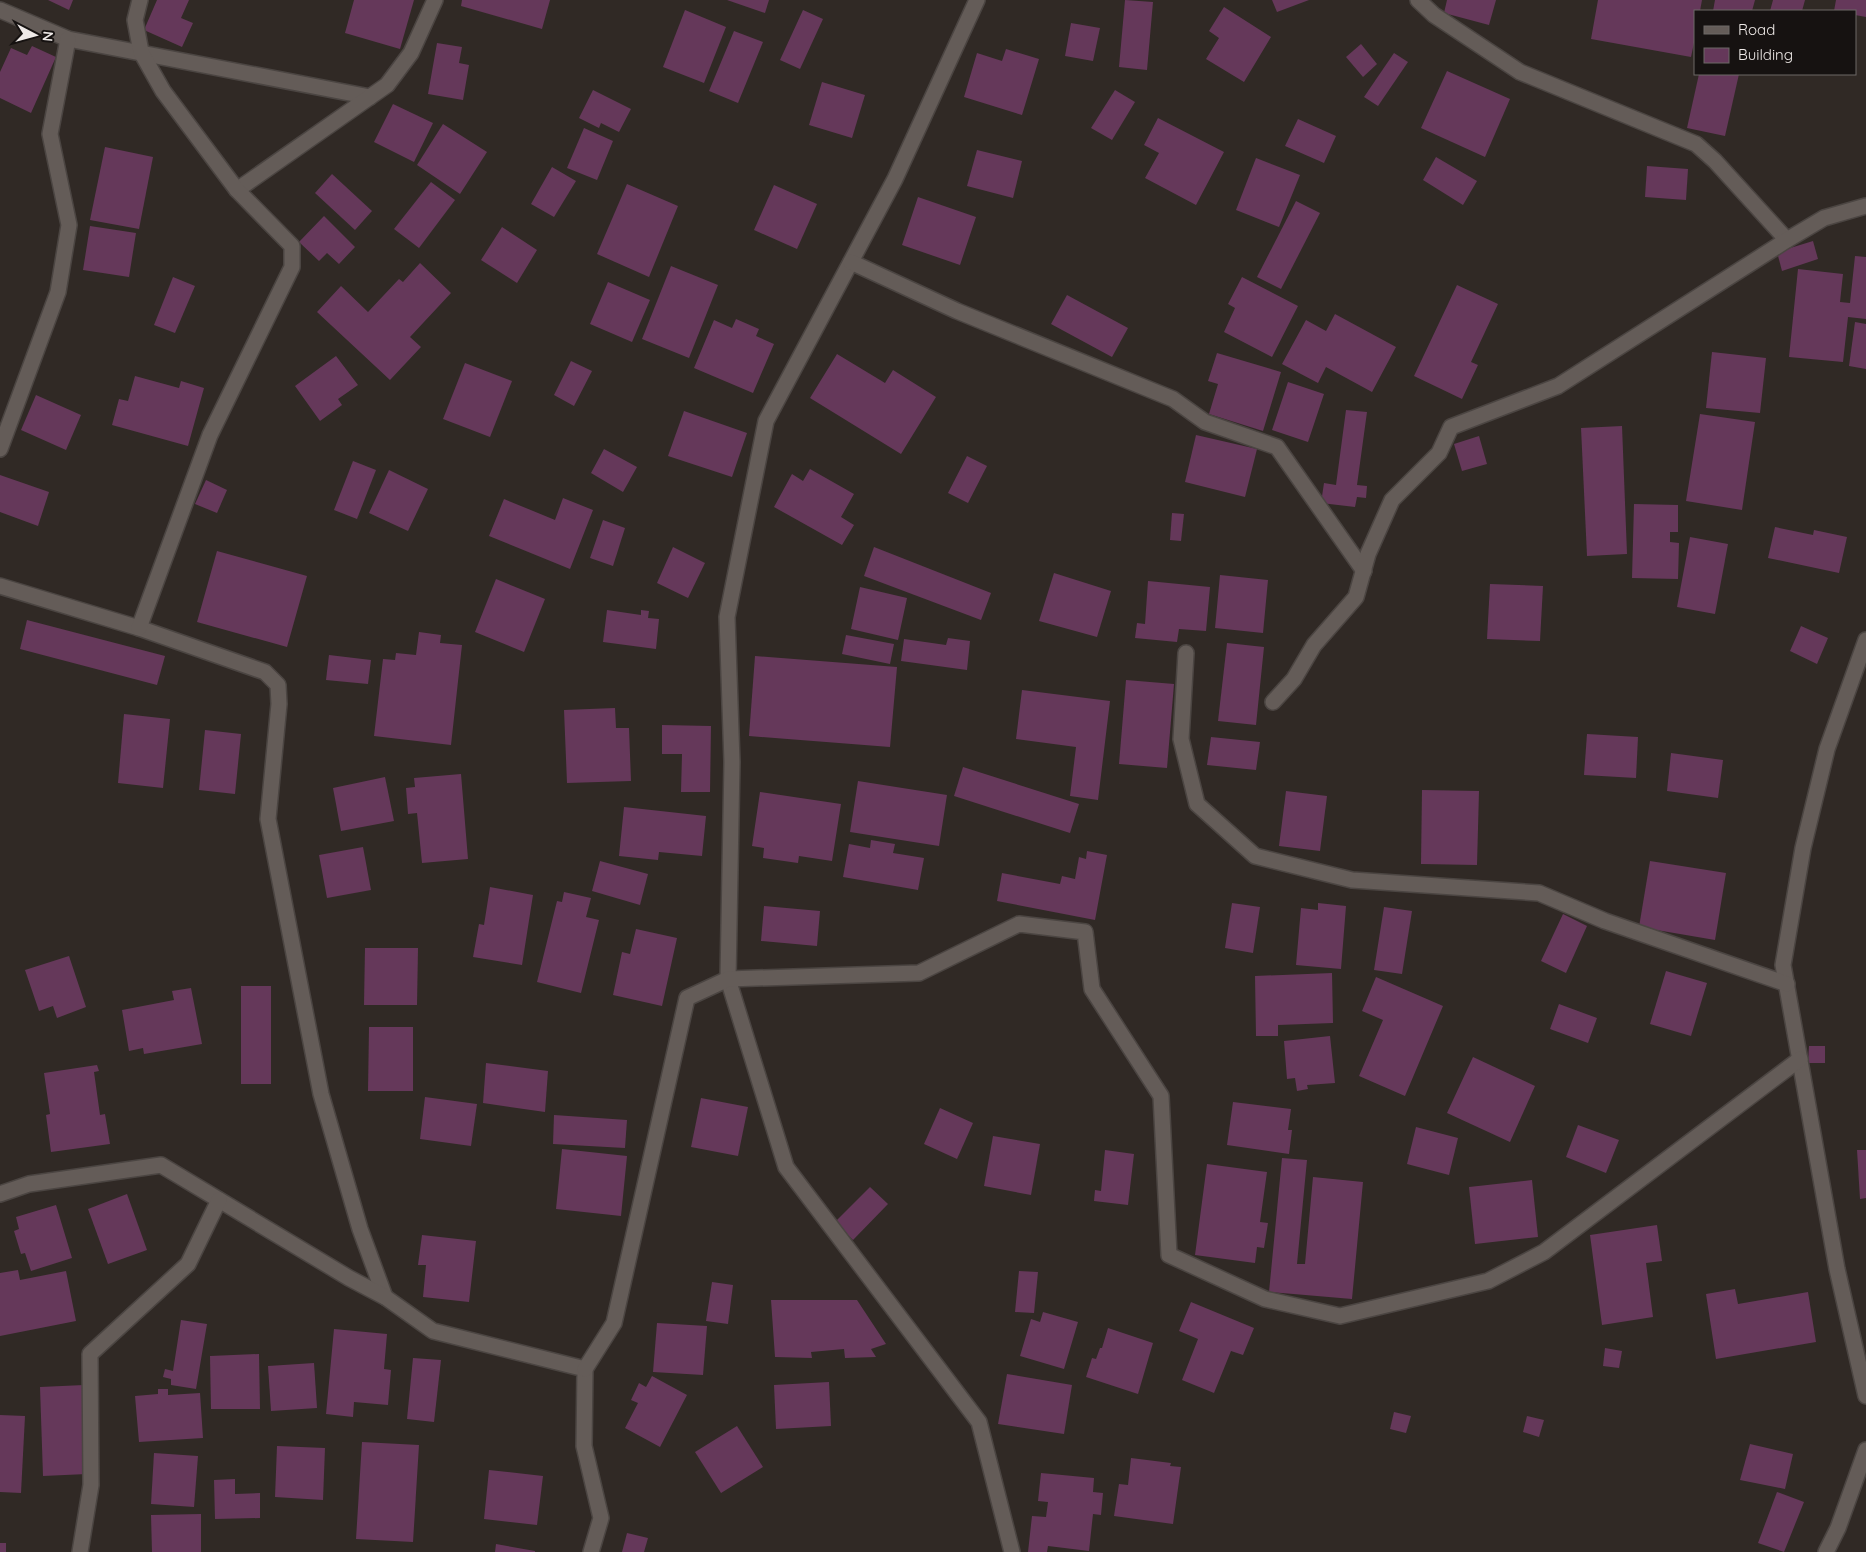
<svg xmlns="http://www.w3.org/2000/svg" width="1866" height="1552" font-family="Quicksand,sans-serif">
<rect width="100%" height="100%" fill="#302925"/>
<g fill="#65385a">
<polygon points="48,0 73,0 69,10"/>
<polygon points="157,0 189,0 181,18 193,23 182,47 144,30"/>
<polygon points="354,0 414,0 400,49 345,33"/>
<polygon points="462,0 550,0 542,29 461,6"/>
<polygon points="727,0 769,0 765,13"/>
<polygon points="1125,0 1153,2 1147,70 1119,67"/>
<polygon points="1272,0 1309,0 1277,12"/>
<polygon points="1447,0 1496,0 1489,25 1444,13"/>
<polygon points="1598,0 1702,0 1700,11 1695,11 1695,38 1691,57 1591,39"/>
<polygon points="1715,0 1755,0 1752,11 1713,11"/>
<polygon points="1773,0 1805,0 1802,11 1770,11"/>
<polygon points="1836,0 1866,0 1866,17 1855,15 1855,11 1834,11"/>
<polygon points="1224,7 1271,37 1244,82 1206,59 1219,38 1209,31"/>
<polygon points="685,10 726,27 704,83 663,67"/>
<polygon points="803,10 823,19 800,69 780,60"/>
<polygon points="1071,23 1100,28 1093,61 1065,56"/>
<polygon points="734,31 763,42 738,103 709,91"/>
<polygon points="437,43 462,47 459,63 469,65 463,100 428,94"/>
<polygon points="1361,44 1377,64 1363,77 1346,57"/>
<polygon points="32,46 56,57 31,113 0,98 0,72 11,48 27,55"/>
<polygon points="1006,49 1039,59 1022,115 964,97 977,53 1002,61"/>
<polygon points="1394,53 1408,62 1378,106 1364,97"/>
<polygon points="1447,71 1510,99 1485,157 1421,128"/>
<polygon points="1699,74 1739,74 1725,136 1687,128"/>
<polygon points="822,82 865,95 852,138 809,125"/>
<polygon points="593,90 631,109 619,132 601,123 599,128 579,118"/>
<polygon points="1115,90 1135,102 1112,140 1091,128"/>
<polygon points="393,104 433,123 414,162 374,142"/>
<polygon points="1158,118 1224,152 1196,205 1145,178 1159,153 1144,145"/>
<polygon points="1298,119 1336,136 1324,163 1285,146"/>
<polygon points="443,124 487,152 460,194 417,165"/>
<polygon points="584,128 613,141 597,180 567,168"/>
<polygon points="105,147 153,157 139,229 90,220"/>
<polygon points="977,150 1022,161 1013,198 967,186"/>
<polygon points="1436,157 1477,181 1463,205 1423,180"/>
<polygon points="1256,158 1300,175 1279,227 1236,210"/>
<polygon points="1647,166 1688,169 1686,200 1645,197"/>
<polygon points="552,167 576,181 554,217 531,204"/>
<polygon points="332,174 372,211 355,230 315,193"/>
<polygon points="431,182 455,200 419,248 394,229"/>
<polygon points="627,184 678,206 649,277 597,254"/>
<polygon points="774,185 817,204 797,249 754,230"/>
<polygon points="918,197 976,217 960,265 902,245"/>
<polygon points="1296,201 1320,213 1281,289 1257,277"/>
<polygon points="324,216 355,247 339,264 327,253 319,261 299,242"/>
<polygon points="90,226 136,233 129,277 83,270"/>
<polygon points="502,227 537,250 517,283 481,260"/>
<polygon points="1813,241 1818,259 1782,271 1777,252"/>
<polygon points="1855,256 1866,257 1866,319 1848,317 1843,362 1789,357 1798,269 1843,274 1840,302 1850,303"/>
<polygon points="420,263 451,293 410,337 421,347 390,380 317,312 341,286 368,312 399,279 403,282"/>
<polygon points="671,266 718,285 689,358 642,339"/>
<polygon points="173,277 195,286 175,333 154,325"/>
<polygon points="1242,277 1298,306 1272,357 1224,332 1235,308 1228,304"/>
<polygon points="608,282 650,300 632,342 590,324"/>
<polygon points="1457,285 1498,304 1471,362 1478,365 1462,399 1414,376"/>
<polygon points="1067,295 1128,328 1112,357 1051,324"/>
<polygon points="1335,314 1396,347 1372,392 1326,367 1318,383 1282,364 1306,320 1326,331"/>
<polygon points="736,319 759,329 756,336 774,344 753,393 694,368 714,320 732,328"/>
<polygon points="1855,322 1866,324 1866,369 1849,366"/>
<polygon points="1712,352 1766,358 1760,413 1706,408"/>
<polygon points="1217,353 1281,372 1263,431 1209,414 1218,384 1208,381"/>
<polygon points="837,354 885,383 893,370 936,397 901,454 810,398"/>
<polygon points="336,356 358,385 338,399 342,405 320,421 295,386"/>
<polygon points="571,361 592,371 574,406 554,395"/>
<polygon points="465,363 512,381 490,437 443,419"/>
<polygon points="135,376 179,388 181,381 204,388 188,446 112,425 119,399 128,401"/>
<polygon points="1288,382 1324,394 1308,442 1272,430"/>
<polygon points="36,395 81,415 66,450 21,430"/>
<polygon points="1346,410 1367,412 1357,485 1367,486 1366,498 1357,497 1355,507 1321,503 1324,483 1336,485"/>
<polygon points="684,411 747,433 732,477 668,456"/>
<polygon points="1700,414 1755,422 1742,510 1686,501"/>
<polygon points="1622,426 1627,554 1587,556 1581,428"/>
<polygon points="1196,435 1257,449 1245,497 1185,482"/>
<polygon points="1479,436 1487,464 1462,471 1454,444"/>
<polygon points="604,449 637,467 623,492 591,473"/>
<polygon points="967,456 987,466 968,503 948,493"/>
<polygon points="353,461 376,470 357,519 334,510"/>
<polygon points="810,469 854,494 841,517 854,525 842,545 774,507 792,474 803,481"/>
<polygon points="389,470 428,489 408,531 369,513"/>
<polygon points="0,475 49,492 38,526 0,512"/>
<polygon points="206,480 227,490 217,513 195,504"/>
<polygon points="563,498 593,510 570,569 489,536 504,499 555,520"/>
<polygon points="1634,504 1678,505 1678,532 1670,532 1670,542 1679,543 1678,579 1632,578"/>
<polygon points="1172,513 1184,514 1181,541 1170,540"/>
<polygon points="603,520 625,528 613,566 590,558"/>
<polygon points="1775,527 1813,535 1814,530 1847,537 1839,573 1768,558"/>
<polygon points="1690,537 1728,544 1715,614 1677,607"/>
<polygon points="673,547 705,563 688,598 657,583"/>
<polygon points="874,547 991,593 981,620 864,576"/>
<polygon points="217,551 307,576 287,647 197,622"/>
<polygon points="1054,573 1111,591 1097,637 1039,621"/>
<polygon points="1220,575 1268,580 1263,633 1215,628"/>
<polygon points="496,579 545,599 524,652 475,632"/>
<polygon points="1148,581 1210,587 1206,631 1179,629 1177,642 1135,638 1137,623 1145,624"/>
<polygon points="1490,584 1543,586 1540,641 1487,639"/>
<polygon points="860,587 907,598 898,640 851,629"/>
<polygon points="607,610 641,615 641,610 649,611 648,618 659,619 656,649 603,642"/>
<polygon points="27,620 165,656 157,685 20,649"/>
<polygon points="1801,626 1828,638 1817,664 1790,651"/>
<polygon points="419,632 441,635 440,643 462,645 451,745 374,736 383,659 395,660 396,653 416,655"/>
<polygon points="846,635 894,644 890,664 842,654"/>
<polygon points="948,638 970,641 967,670 901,661 904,639 946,645"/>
<polygon points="1227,643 1264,647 1256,725 1218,721"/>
<polygon points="329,655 371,660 368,684 326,680"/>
<polygon points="755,656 897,667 890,747 749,736"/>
<polygon points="1126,680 1174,684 1167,768 1119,764"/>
<polygon points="1022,690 1110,701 1098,800 1070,796 1076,747 1016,739"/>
<polygon points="615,708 616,728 629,728 631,781 567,783 564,710"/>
<polygon points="124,714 170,719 163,788 118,783"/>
<polygon points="662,725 711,726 710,792 681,792 682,754 662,754"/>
<polygon points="205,730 241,734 235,794 199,790"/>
<polygon points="1587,734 1638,737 1636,778 1584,775"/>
<polygon points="1211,737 1260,742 1256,770 1207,765"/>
<polygon points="1671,753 1723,760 1718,798 1667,791"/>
<polygon points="963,767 1079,804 1070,833 954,796"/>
<polygon points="461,774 468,859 422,863 417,813 408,814 406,788 415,787 414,778"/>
<polygon points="385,777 394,821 341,831 333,788"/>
<polygon points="858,781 947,795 939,846 850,832"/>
<polygon points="1422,790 1479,791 1477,865 1421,864"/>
<polygon points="1286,791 1327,796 1320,851 1279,846"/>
<polygon points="760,792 841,804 832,861 799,856 798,863 763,858 764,848 752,846"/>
<polygon points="624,807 706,816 702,856 659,852 658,860 619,856"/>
<polygon points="871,840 895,844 893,853 924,858 918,890 843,877 849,844 870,848"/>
<polygon points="363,847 371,890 327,898 319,855"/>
<polygon points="1087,851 1107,855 1095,920 997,901 1002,873 1060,884 1062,876 1075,879 1079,857 1086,859"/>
<polygon points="600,861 648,874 640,905 592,891"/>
<polygon points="1650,861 1726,873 1715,940 1639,927"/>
<polygon points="490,887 533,895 522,965 473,957 479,924 484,925"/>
<polygon points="564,892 591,898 586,917 599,920 581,993 537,982 557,901 562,902"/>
<polygon points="1232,903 1260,907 1253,953 1225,948"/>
<polygon points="1318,903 1346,906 1341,969 1296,965 1301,908 1318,910"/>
<polygon points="764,906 820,911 817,946 761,941"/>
<polygon points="1384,907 1412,911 1402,974 1374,970"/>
<polygon points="1563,914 1587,926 1566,973 1541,961"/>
<polygon points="636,929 677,938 662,1006 613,995 622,952 630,954"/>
<polygon points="365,948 418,948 417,1005 364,1005"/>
<polygon points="69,956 86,1007 57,1018 53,1006 39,1011 25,970"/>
<polygon points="1666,971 1707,983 1691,1036 1650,1024"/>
<polygon points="1332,973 1333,1023 1278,1025 1278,1036 1256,1036 1255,976"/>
<polygon points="1376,977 1443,1006 1405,1096 1359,1076 1383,1020 1362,1011"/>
<rect x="241" y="986" width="30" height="98"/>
<polygon points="191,988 202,1044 144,1054 143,1048 129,1051 122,1010 174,1000 172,991"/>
<polygon points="1559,1004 1597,1018 1588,1043 1550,1029"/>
<polygon points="369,1027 413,1027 413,1091 368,1091"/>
<polygon points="1330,1036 1335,1083 1307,1085 1308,1089 1297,1091 1295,1078 1287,1079 1284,1041"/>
<polygon points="1809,1046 1825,1046 1825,1063 1808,1063"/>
<polygon points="1473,1057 1535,1086 1510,1142 1447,1113"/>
<polygon points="486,1063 548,1071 545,1112 483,1103"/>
<polygon points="97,1065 99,1071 94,1072 100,1115 105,1114 110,1144 51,1152 46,1115 50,1114 44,1073"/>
<polygon points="425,1097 477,1104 471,1146 420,1139"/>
<polygon points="701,1098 748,1107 738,1156 691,1147"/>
<polygon points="1233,1102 1291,1109 1288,1130 1292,1130 1289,1154 1227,1145"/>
<polygon points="940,1108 973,1123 957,1159 924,1144"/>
<polygon points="554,1115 627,1120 625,1148 553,1144"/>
<polygon points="1578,1125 1619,1140 1606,1173 1566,1157"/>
<polygon points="1416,1127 1458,1138 1449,1175 1407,1164"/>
<polygon points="993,1136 1040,1144 1031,1195 984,1186"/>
<polygon points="562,1149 627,1156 621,1216 556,1209"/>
<polygon points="1105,1150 1134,1154 1128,1205 1094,1201 1095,1190 1101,1191"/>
<polygon points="1857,1150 1866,1150 1866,1198 1860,1199"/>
<polygon points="1282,1158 1307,1160 1297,1264 1305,1264 1313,1177 1363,1182 1352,1299 1269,1292"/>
<polygon points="1207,1164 1267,1172 1260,1222 1268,1223 1264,1248 1257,1247 1255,1263 1195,1255"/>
<polygon points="1532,1180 1538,1237 1475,1244 1469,1187"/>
<polygon points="870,1187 888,1204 853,1240 835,1222"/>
<polygon points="127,1194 147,1250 108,1264 88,1209"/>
<polygon points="56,1205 72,1258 31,1271 25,1253 21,1254 14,1231 19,1229 16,1217"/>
<polygon points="1657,1225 1662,1261 1646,1263 1653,1317 1602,1325 1590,1235"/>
<polygon points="422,1235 476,1241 469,1302 423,1297 426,1265 418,1265"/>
<polygon points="18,1270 20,1280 66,1271 76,1321 0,1336 0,1273"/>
<polygon points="1019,1271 1038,1272 1034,1313 1015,1312"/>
<polygon points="712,1282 733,1285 728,1324 706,1321"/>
<polygon points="1735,1289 1738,1304 1808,1292 1816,1342 1716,1359 1706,1294"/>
<polygon points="771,1300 857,1300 886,1344 871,1349 876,1357 845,1358 844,1349 811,1352 812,1358 775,1357"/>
<polygon points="1191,1302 1254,1328 1243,1355 1231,1351 1214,1393 1182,1380 1198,1339 1179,1331"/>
<polygon points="1043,1312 1078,1322 1064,1369 1020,1356 1031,1319 1040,1322"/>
<polygon points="181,1320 207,1324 196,1389 171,1385 171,1379 163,1377 165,1369 173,1371"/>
<polygon points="657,1323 707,1326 703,1375 653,1372"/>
<polygon points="1108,1328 1153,1343 1138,1394 1086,1377 1092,1358 1096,1359 1100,1348 1102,1348"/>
<polygon points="334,1329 387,1334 384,1369 391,1370 388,1405 354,1402 353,1417 326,1414"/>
<polygon points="1605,1348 1622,1351 1619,1368 1603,1366"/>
<polygon points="259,1354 260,1409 211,1409 210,1356"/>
<polygon points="413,1358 441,1360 434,1422 407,1419"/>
<polygon points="314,1363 317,1408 271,1411 268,1366"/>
<polygon points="1007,1374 1072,1385 1064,1434 998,1424"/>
<polygon points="652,1376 687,1395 660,1447 625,1428 638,1403 631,1400 639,1383 646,1387"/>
<polygon points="829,1382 831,1426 776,1429 774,1385"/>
<polygon points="84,1385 87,1474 43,1476 40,1387"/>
<polygon points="158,1389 168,1389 168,1395 200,1393 203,1438 139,1442 135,1396 158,1394"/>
<polygon points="1394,1412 1411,1416 1406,1433 1390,1429"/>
<polygon points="0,1415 25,1416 21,1493 0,1492"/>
<polygon points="1527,1416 1544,1420 1539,1437 1523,1432"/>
<polygon points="737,1426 763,1467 721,1493 695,1452"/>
<polygon points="362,1442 419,1445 413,1542 356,1539"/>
<polygon points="1750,1444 1793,1454 1785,1489 1740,1480"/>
<polygon points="277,1446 325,1448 323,1500 275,1497"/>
<polygon points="154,1453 198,1456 194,1507 151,1504"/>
<polygon points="1131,1458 1171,1463 1170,1466 1181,1467 1173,1524 1114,1516 1119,1484 1128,1485"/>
<polygon points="489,1470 543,1476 537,1525 484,1519"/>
<polygon points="1041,1473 1094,1478 1093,1492 1103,1493 1101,1515 1093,1514 1089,1551 1048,1546 1047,1552 1028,1552 1032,1516 1046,1517 1048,1502 1038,1501"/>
<polygon points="235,1479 235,1494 260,1493 260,1518 215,1519 214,1480"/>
<polygon points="1777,1492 1804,1502 1784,1552 1758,1543"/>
<polygon points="201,1514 201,1552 152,1552 151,1515"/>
<polygon points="627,1533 648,1538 644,1552 622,1552"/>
<rect x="0" y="1543" width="6" height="9"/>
<polygon points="496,1544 535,1551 535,1552 495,1552"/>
</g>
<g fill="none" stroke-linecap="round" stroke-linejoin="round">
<g stroke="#4b4542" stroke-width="18">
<g id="street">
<polyline points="977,0 895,179 766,421 727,617 732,762 728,979 786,1167 979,1422 1012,1552"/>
<polyline points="1418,0 1434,15 1520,72 1696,144 1715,161 1787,240"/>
<polyline points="0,10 68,39 370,97"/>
<polyline points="237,190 387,85 411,53 435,0"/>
<polyline points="851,262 957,311 1173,399 1205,422 1277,447 1364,571"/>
<polyline points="0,449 58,292 69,225 50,134 68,39"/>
<polyline points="0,586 139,628 265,672 278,685 279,704 268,819 321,1094 360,1229 385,1297"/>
<polyline points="139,628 210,435 292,267 292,246 237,190 163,91 141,52 135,20 140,0"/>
<polyline points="1866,640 1827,749 1803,848 1783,965 1837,1269 1866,1396"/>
<polyline points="1186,653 1181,739 1197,804 1255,856 1352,880 1539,893 1605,921 1787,984"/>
<polyline points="1273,702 1294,679 1314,645 1356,597 1368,554 1392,500 1439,453 1451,427 1558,386 1787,240 1824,218 1866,206"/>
<polyline points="0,1194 29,1184 161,1165 349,1278 385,1297 433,1331 585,1369 584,1446 601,1518 591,1552"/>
<polyline points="585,1369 614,1323 687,998 728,979 919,973 1019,924 1085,932 1092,989 1161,1096 1169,1255 1265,1299 1340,1316 1488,1281 1544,1252 1800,1059"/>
<polyline points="80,1552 91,1485 90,1354 188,1264 219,1200"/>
<polyline points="1826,1552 1838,1528 1866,1450"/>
</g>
</g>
<use href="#street" stroke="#645c58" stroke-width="15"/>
</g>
<rect x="1694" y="10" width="162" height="65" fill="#161211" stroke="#6c6867"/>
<rect x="1704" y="26" width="25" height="8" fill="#645c58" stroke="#6c6867"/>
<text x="1738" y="35" font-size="15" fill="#eee9e7">Road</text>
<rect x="1704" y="48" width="25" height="15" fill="#65385a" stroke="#6c6867"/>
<text x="1738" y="60" font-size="15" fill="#eee9e7">Building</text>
<g transform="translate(35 35) rotate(96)" stroke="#161211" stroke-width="4" paint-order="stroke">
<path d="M0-4L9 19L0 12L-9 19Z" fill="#eee9e7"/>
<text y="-8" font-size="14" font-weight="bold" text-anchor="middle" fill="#eee9e7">N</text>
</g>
</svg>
